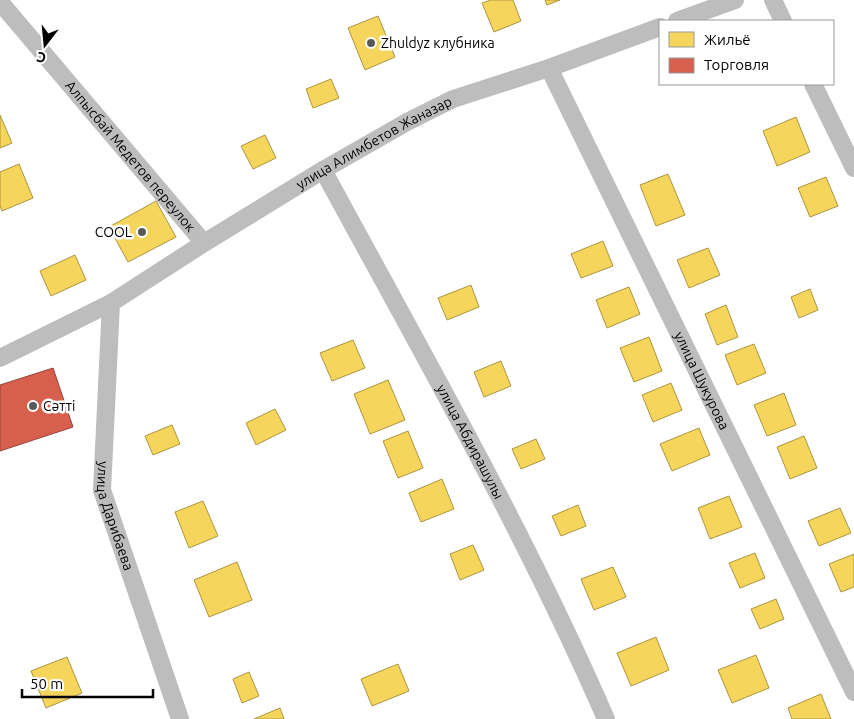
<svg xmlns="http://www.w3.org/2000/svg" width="854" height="719" font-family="Ubuntu,sans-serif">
<rect width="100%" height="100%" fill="#fff"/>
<g fill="#f6d55c" stroke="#ac9540">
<polygon points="491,0 513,0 521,21 494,32 482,3"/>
<polygon points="545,0 560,0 547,5"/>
<polygon points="378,16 395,57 365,70 348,28"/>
<polygon points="331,79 339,98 313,108 306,89"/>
<polygon points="0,115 12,143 0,148"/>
<polygon points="796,117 810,152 777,166 763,131"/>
<polygon points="265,135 276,158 253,169 241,146"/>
<polygon points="19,164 33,198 2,211 0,206 0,172"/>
<polygon points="668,174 685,215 656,226 640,185"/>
<polygon points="826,177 838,206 810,217 798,188"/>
<polygon points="156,201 176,237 128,262 109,227"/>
<polygon points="603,241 613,266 581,278 571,254"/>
<polygon points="708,248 720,275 689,288 677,260"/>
<polygon points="75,255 86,280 51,296 40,271"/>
<polygon points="471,285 479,307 447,320 438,298"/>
<polygon points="629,287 640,314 607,328 596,300"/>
<polygon points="810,289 818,310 799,318 791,297"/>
<polygon points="726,305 738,337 717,345 705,314"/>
<polygon points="649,337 662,371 634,382 620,348"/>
<polygon points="353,340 365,368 332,381 320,353"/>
<polygon points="754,344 766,373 737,385 725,355"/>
<polygon points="501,361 511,386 484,397 474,372"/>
<polygon points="388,380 405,420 370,434 354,394"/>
<polygon points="671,383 682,410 653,422 642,395"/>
<polygon points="784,393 796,425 767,436 754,405"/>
<polygon points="275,409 286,430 256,445 246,423"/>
<polygon points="172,425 180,444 153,455 145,436"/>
<polygon points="699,428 710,455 672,471 660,444"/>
<polygon points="408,431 423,468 398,478 383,441"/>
<polygon points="804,436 817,468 790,479 777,447"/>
<polygon points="536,439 545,459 521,469 512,449"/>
<polygon points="442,479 454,509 421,522 409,493"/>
<polygon points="729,496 742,527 710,539 698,508"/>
<polygon points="203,501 218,536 189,548 175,512"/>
<polygon points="578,505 586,526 561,536 552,516"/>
<polygon points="840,508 851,533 819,546 808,521"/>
<polygon points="473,545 484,570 460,580 450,554"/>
<polygon points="755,553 765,578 740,588 729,563"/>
<polygon points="854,554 854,587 841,592 829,564"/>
<polygon points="237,562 252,600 209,617 194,580"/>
<polygon points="613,567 626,597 594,610 581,579"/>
<polygon points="776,599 784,619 760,629 751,609"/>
<polygon points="656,637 669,670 631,686 617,653"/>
<polygon points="756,655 769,688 732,703 718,670"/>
<polygon points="67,657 82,693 46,708 31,671"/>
<polygon points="398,664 409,691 372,706 361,679"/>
<polygon points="249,672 259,696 242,703 233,679"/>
<polygon points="821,694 831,719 792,719 788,708"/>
<polygon points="280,708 284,719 254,719"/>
</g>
<polygon fill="#d6604d" stroke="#964336" points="53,368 73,427 0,451 0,385"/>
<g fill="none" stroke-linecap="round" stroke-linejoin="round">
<g stroke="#bdbdbd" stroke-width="18">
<polyline points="773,0 783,21"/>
<path id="s1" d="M0,2L204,243"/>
<polyline points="677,21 735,0"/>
<path id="s2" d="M549,68L854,692"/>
<polyline points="813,84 854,168"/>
<path id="s3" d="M323,170C421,351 524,530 606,719"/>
<path id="s4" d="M111,303L102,490L180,719"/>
<path id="s5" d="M0,358L111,303L204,243L323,170L407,122L453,99L549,68L660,27"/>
</g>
</g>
<g fill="#595959" stroke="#fff" stroke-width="2">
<circle cx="371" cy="43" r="5"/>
<circle cx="142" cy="232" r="5"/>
<circle cx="33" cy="406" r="5"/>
</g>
<g text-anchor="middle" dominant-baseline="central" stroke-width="5" stroke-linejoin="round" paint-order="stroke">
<g font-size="14" fill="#000" stroke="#fff" text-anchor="start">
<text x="381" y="43">Zhuldyz клубника</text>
<text x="132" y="232" text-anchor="end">COOL</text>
<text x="43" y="406">Сәтті</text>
</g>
<g font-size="14" fill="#000" stroke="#fff">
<text stroke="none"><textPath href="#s5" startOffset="432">улица Алимбетов Жаназар</textPath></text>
<text stroke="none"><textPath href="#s1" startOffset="202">Алпысбай Медетов переулок</textPath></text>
<text stroke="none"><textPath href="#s2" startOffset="348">улица Шукурова</textPath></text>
<text stroke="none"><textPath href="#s3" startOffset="309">улица Абдирашулы</textPath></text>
<text stroke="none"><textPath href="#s4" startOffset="215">улица Дарибаева</textPath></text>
</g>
</g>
<rect x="659" y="20" width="175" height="65" fill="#ffffff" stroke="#999999"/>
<rect x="669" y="32" width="25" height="15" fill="#f6d55c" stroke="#999999"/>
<text x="704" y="45" font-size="15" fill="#000000">Жильё</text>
<rect x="669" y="58" width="25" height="15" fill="#d6604d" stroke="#999999"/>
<text x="704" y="70" font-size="15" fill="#000000">Торговля</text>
<g transform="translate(45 45) rotate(196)" stroke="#ffffff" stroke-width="4" paint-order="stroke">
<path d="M0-4L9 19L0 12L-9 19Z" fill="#000000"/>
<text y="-8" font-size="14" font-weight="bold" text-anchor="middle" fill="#000000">С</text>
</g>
<path d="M22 689v8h131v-8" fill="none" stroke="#000000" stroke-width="2.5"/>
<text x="30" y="689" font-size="15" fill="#000000" stroke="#ffffff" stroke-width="4" paint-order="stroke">50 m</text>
</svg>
